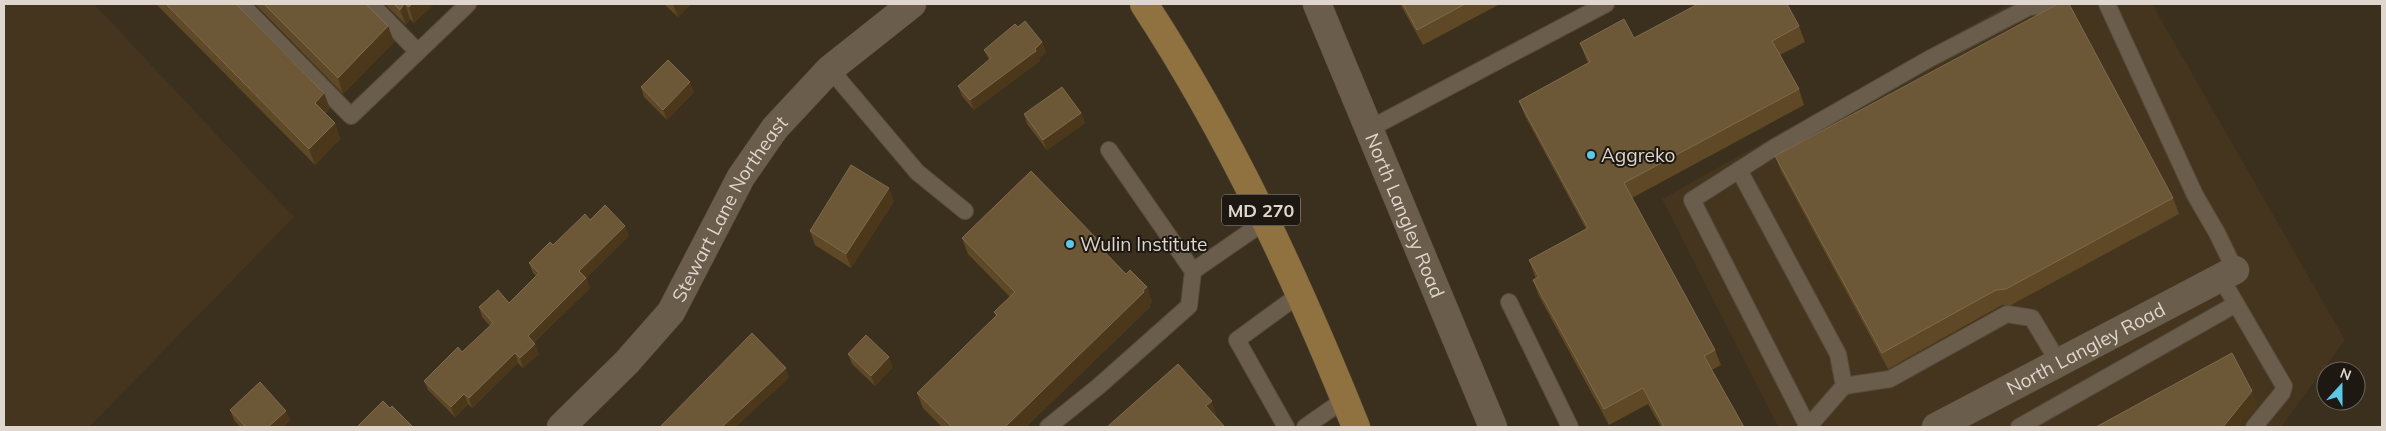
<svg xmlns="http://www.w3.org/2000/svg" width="2386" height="431" font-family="Mulish,sans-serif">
<rect width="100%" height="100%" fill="#3b2f1e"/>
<g fill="#45351e">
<polygon points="4,4 94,4 294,217 89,427 4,427"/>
<polygon points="2009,4 2152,4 2345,340 2281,427 1778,427 1662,199"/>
</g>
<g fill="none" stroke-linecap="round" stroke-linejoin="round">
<g stroke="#574d3e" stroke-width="18">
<g id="service">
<polyline points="241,4 351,116 468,4"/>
<polyline points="371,4 418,52"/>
<polyline points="2107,4 2195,195 2217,233 2235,270"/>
<polyline points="830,69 917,172 965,211"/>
<polyline points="1369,129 1606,4"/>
<polyline points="1109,150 1193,271"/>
<polyline points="1739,170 1838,354 1844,386 1808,427"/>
<polyline points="2221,278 2284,386 2282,393 2254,427"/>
<polyline points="1509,302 1570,427"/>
<polyline points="1844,386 1890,379 2007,314 2032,318 2059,363"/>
<polyline points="1048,427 1099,386 1189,306 1193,271 1267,220"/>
<polyline points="1286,427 1237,340 1300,294"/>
<polyline points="1305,427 1345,399"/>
<polyline points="1808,427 1692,200 1775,147 1929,59 2029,7 2054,4"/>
<polyline points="2019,427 2236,304"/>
</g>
</g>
<g stroke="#574d3e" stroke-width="29">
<g id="minor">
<path id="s1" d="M1317,4L1493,427"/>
<path id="s2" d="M561,427L627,362L671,312L741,177L775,128L830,69L912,4"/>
<path id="s3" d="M1936,427L2235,270"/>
</g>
</g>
<g stroke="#574d3e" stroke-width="29">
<path id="primary" d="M1144,4C1231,137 1297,280 1356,427"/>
</g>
<use href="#service" stroke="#6a5d4b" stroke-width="16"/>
<use href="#minor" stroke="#6a5d4b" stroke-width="28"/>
<use href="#primary" stroke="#907140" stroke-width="28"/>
</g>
<g fill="#5f4825">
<polygon points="156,4 236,4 324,93 330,109 325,114 335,123 340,139 315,165"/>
<polygon points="255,4 366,4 388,26 394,42 343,94"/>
<polygon points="385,4 434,4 414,23 410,19 406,25"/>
<polygon points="664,4 691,4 678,17"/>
<polygon points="1400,4 1500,4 1423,45"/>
<polygon points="1799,26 1805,42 1780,55 1799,89 1804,105 1632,198 1715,350 1721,365 1712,370 1744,427 1661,427 1648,404 1609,425 1539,296 1533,280 1536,279 1529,260 1586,229 1525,116 1519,101 1588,63 1586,59 1580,43"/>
<polygon points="1018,27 1042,42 1046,52 1039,58 1040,61 974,110 962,96 958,86 989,60 984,50"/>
<polygon points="641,87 694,92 667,120 644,97"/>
<polygon points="1081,113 1085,123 1047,150 1027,124 1024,114"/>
<polygon points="1775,156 2173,198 2179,214 2011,305 2002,305 1888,369 1781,171"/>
<polygon points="894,201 851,268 815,245 810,231"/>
<polygon points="590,220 629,236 586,278 590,288 534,343 539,354 523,368 518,363 472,408 468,404 455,417 428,390 424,381 462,352 490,326 482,317 479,307 509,303 536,276 533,273 529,263"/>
<polygon points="962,238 1100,247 1126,274 1147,287 1152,302 1149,305 1150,307 1026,427 942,427 923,408 917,393 996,316 994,312 1010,297 968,254"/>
<polygon points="848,354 893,367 875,386 852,364"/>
<polygon points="230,410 290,420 283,427 240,427 234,420"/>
</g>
<g fill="#4b371a">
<polygon points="405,4 410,19 406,25 400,10"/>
<polygon points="412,4 434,4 414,23 409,7"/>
<polygon points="673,4 691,4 678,17"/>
<polygon points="388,26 394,42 343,94 338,78"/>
<polygon points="1042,42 1046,52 1039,58 1040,61 974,110 970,100"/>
<polygon points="690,82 694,92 667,120 663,110"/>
<polygon points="324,93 330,109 321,119 315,103"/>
<polygon points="1081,113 1085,123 1047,150 1043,140"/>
<polygon points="335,123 340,139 315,165 309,149"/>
<polygon points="889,188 894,201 851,268 846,254"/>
<polygon points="625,226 629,236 583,281 579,271"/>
<polygon points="1097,239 1102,254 1094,241"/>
<polygon points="586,278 590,288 531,346 528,336"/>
<polygon points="1147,287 1152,302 1149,305 1150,307 1026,427 1005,427"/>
<polygon points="535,344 539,354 523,368 520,358"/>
<polygon points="515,353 518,363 472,408 469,398"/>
<polygon points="889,357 893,367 875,386 871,376"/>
<polygon points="786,368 789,378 736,427 722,427"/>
<polygon points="2252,391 2258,406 2241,427 2223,427"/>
<polygon points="464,394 468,404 455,417 451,407"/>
<polygon points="1212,401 1217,417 1212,422 1206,406"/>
<polygon points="286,411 290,420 283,427 268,427"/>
</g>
<g fill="#6c5737" stroke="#7e6b4e">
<polygon points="166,4 236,4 324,93 315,103 335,123 309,149"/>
<polygon points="264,4 366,4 388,26 338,78"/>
<polygon points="394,4 404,4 400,10"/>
<polygon points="405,4 412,4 409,7"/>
<polygon points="1403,4 1465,4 1417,30"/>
<polygon points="1698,4 1787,4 1799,26 1772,41 1799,89 1624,183 1715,350 1704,356 1744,427 1664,427 1643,388 1604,409 1533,280 1539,277 1529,260 1588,228 1519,101 1590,62 1580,43 1624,19 1634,38"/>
<polygon points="2058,4 2069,4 2173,198 2006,289 1996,290 1882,353 1775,156"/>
<polygon points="1025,21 1042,42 1035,49 1036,51 970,100 958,86 991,58 984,50 1015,24 1018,27"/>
<polygon points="668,60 690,82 663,110 641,87"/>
<polygon points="1062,87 1081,113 1043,140 1024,114"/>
<polygon points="851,165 889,188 846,254 810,231"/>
<polygon points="1031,171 1097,239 1094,241 1126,274 1130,270 1147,287 1143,290 1144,292 1005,427 952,427 917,393 997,315 994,312 1015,292 962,238"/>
<polygon points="605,205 625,226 579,271 586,278 528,336 535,344 520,358 515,353 469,398 464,394 451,407 424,381 458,347 462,352 493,323 479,307 498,290 509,303 539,273 529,263 550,242 553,245 585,214 590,220"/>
<polygon points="752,333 786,368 722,427 660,427"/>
<polygon points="866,335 889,357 871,376 848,354"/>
<polygon points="2232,353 2252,391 2223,427 2096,427"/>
<polygon points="1178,364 1212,401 1206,406 1225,427 1107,427"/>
<polygon points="260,382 286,411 268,427 246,427 230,410"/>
<polygon points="383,401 390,408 392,406 413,427 357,427"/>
</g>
<g fill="#5cc7e7" stroke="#1d1811" stroke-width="2">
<circle cx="1591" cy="155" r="5"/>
<circle cx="1070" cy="244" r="5"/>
</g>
<g text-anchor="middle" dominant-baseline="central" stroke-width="4" stroke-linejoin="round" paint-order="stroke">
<rect fill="#1d1811" stroke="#a59e95" stroke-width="1" x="1222" y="194.5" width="78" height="31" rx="4"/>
<g font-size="18" font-weight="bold" fill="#dfd7cd">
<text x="1261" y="210">MD 270</text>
</g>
<g font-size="19" fill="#dfd7cd" stroke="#1d1811" text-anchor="start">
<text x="1601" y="155">Aggreko</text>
<text x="1080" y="244">Wulin Institute</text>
</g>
<g font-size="19" fill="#dfd7cd" stroke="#1d1811">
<text stroke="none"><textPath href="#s2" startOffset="278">Stewart Lane Northeast</textPath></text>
<text stroke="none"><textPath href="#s1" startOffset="229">North Langley Road</textPath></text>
<text stroke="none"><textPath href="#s3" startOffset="169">North Langley Road</textPath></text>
</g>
</g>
<rect width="2386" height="431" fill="none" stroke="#dfd7cd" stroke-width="10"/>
<g transform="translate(2341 386) rotate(21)"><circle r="24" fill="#1d1811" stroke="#6b645c"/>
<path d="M0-4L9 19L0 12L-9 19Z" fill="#5cc7e7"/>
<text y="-8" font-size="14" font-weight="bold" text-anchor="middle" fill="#dfd7cd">N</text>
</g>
</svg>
